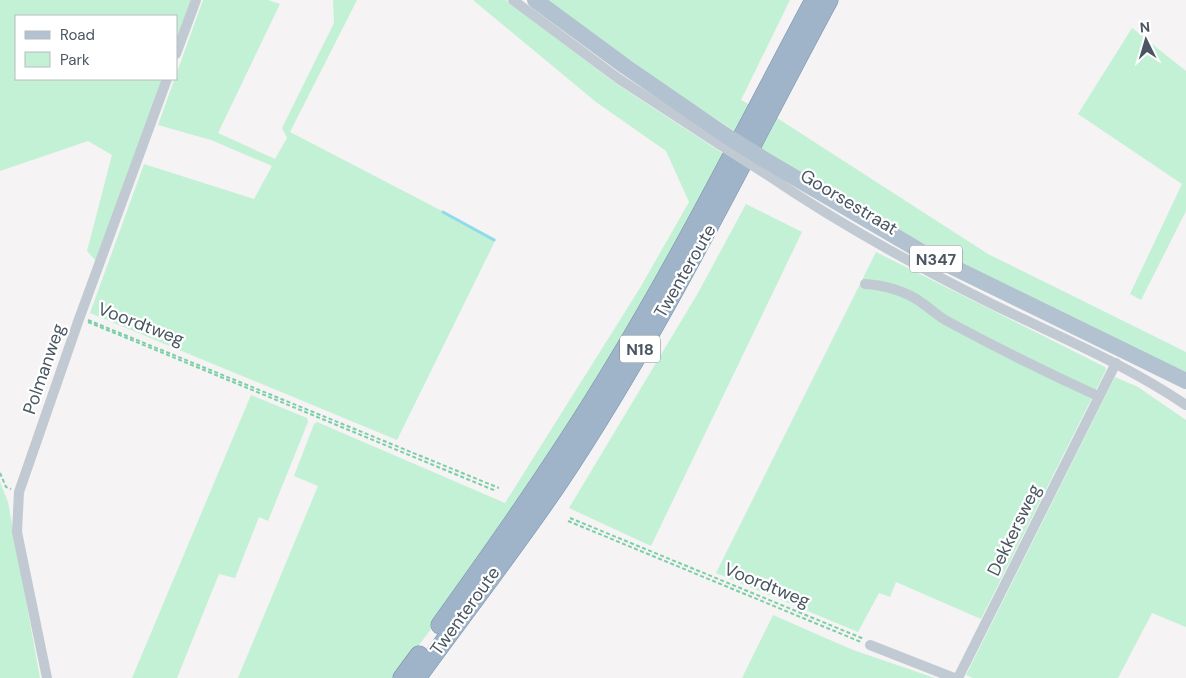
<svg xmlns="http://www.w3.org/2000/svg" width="1186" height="678" font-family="'DM Sans',sans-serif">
<rect width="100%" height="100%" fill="#f5f3f3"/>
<g fill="#c3f1d5">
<polygon points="0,0 192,0 176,43 176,16 16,16 16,79 163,79 96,261 87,251 112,155 88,141 0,171"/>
<polygon points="203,0 268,0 280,4 218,133 275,159 287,138 282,128 334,23 333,0 357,0 290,132 496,239 397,440 90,313 144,164 254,199 272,166 211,140 158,125"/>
<polygon points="473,0 506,0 618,85 724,154 688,228 561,440 456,596 394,678 238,678 318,486 294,476 314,424 317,422 505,503 640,288 689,202 666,151 596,102"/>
<polygon points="547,0 790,0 741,100 752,106 739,134 657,80"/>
<polygon points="1132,28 1186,71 1186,211 1141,300 1130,294 1182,184 1078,114"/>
<polygon points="774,116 988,254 1186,352 1186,375 949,257 870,214 758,147"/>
<polygon points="746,204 802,232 651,546 569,508 698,293"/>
<polygon points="876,252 1105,367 1106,370 981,619 896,582 890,597 879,593 858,632 716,573"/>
<polygon points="1115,377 1138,387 1186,420 1186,627 1152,613 1118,678 973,678 966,675"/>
<polygon points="251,395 307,418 308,422 268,521 259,517 235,578 219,574 177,678 132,678"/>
<polygon points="0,482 8,502 40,678 0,678"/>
<polygon points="773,615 853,650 935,678 742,678"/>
</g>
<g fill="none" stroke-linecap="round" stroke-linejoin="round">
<polyline stroke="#90daee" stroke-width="3" points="443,212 494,240"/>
<g stroke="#7690ad" stroke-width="19">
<g id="trunk">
<path d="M440,625C501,540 561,455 615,365C687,246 749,122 814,0"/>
<polyline points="402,678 419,655"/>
<path d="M417,678C464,613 513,550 558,484C661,330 741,163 829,0"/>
</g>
</g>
<g stroke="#7ad0a6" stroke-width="2" stroke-dasharray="4 2.5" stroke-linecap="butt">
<polyline points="88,320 499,488"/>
<polyline points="88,322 496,491"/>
<polyline points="0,473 6,487 11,489"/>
<polyline points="570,518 864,639"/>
<polyline points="568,521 861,642"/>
</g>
<g stroke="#c1cad2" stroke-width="10">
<polyline points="513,0 619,79 719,144"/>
<polyline points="176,54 196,0"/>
<path d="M766,174C836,222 912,264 988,302C1055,335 1124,363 1186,405"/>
<path d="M865,284C884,285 906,291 922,303C931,309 938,316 947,321C997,348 1047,373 1098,396"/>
<polyline points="870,645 954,678"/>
<polyline points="47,678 17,532 19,492 79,319 167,79"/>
<polyline points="958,678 1116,363"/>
</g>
<g stroke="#b3c2d1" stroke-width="16">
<polyline points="535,0 626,67 725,135"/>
<polyline points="770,163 922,252 1186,381"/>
</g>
<use href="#trunk" stroke="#9fb4c9" stroke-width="18"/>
<polyline stroke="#c1cad2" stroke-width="10" points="719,144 766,174"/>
<polyline stroke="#b3c2d1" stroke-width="16" points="725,135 770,163"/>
</g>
<g text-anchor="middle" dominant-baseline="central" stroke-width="4.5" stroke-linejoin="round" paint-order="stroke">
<g fill="#fff" stroke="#808990" stroke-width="1">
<rect x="910" y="245.5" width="52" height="27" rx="4"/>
<rect x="620" y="335.5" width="40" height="27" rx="4"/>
</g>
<g font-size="16" font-weight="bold" fill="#4a5661">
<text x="936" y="259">N347</text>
<text x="640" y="349">N18</text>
</g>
<g font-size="18" fill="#4a5661" stroke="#fff">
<text transform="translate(849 202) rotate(31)">Goorsestraat</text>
<text transform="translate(685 271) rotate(-60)">Twenteroute</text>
<text transform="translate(141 324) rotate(21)">Voordtweg</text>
<text transform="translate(44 369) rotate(-71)">Polmanweg</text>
<text transform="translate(1014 530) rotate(-64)">Dekkersweg</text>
<text transform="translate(767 585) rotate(22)">Voordtweg</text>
<text transform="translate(465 611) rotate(-54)">Twenteroute</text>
</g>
</g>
<rect x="15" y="15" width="162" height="65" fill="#ffffff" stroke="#b7bbc0"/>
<rect x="25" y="31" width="25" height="8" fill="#b3c2d1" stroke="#b7bbc0"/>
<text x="60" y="40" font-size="15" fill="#4a5661">Road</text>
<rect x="25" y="52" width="25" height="15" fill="#c3f1d5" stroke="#b7bbc0"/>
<text x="60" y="65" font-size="15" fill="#4a5661">Park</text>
<g transform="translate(1146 40) rotate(355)" stroke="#ffffff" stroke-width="4" paint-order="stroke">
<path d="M0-4L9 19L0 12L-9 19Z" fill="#4a5661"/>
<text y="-8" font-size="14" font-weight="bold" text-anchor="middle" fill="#4a5661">N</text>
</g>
</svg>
